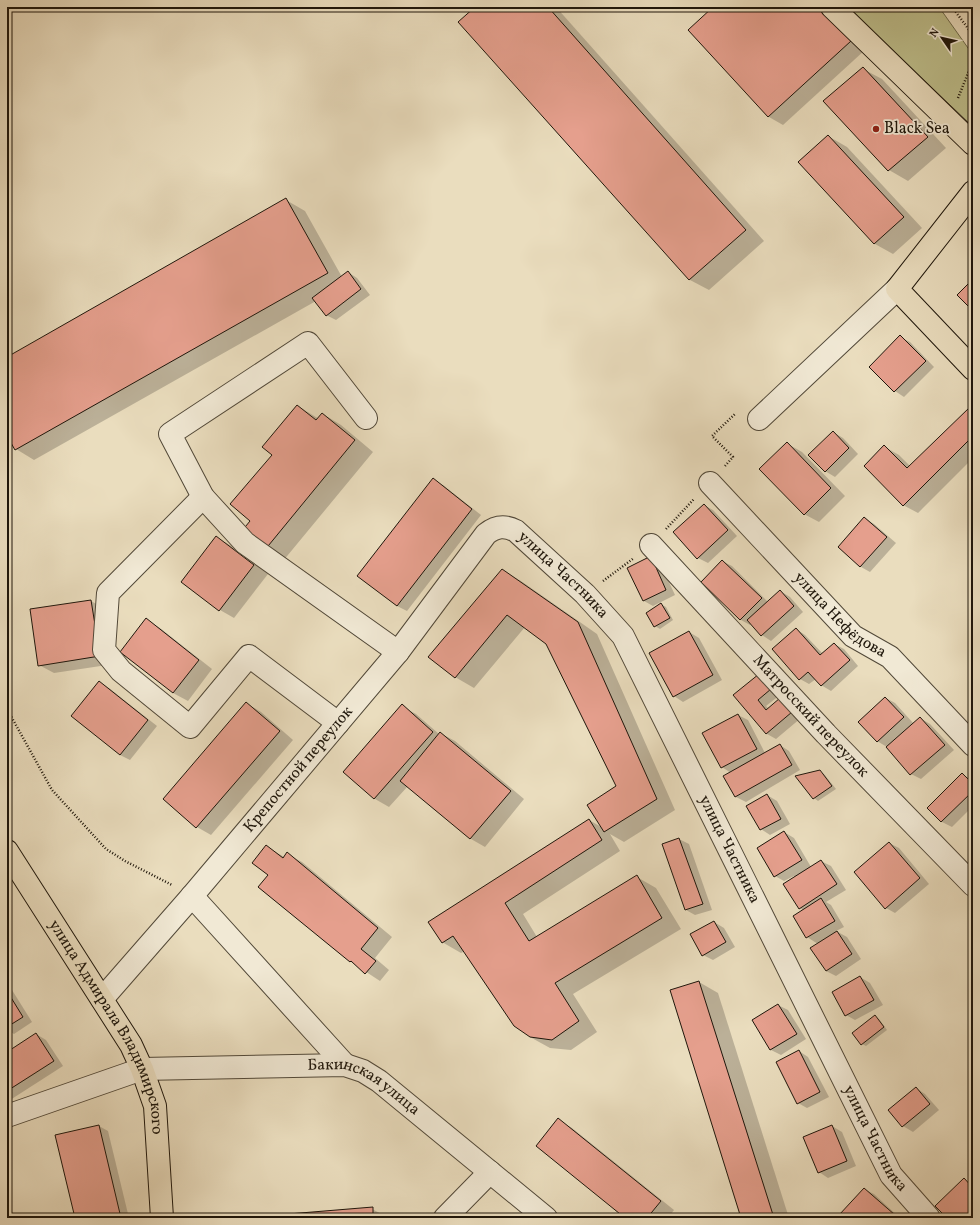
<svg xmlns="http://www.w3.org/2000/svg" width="980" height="1225" font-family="Vollkorn,serif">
<rect width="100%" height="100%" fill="#eaddbe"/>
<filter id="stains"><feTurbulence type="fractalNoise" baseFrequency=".005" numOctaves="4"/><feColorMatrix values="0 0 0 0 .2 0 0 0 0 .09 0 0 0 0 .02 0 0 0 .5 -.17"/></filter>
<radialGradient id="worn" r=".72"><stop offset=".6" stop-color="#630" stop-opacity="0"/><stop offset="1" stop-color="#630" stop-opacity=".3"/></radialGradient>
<polygon fill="#bebf8c" stroke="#6e6a4c" points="846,7 939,7 973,55 973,120 968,122"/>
<g fill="#0003">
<polygon points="476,7 556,7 764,241 709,290 690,280 460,22"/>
<polygon points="714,7 825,7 865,50 783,125 769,117 689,30"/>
<polygon points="863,69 882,79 946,148 908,181 889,170 825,101"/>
<polygon points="828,136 847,147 922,228 893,254 875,244 800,162"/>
<polygon points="286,200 305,211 342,277 348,272 357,278 370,295 336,320 326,315 316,301 34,460 16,449 7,434 7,358"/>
<polygon points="900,337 910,342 934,367 904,397 895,391 870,367"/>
<polygon points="298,406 319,419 323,414 341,425 373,452 283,561 264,550 273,455"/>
<polygon points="970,408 973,410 973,458 918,513 903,505 885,447 899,455 911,467"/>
<polygon points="833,432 843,438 858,454 835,477 825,471"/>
<polygon points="788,444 802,452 845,496 819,522 804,514"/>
<polygon points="433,480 443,485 481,515 407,611 397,606 359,576"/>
<polygon points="704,505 713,510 737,536 708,563 698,558"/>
<polygon points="865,518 874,524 896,543 870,572 861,567 839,547"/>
<polygon points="216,537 230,545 268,574 234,618 220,610 182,581"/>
<polygon points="722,561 732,566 768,602 780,591 790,597 803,612 771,641 762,635 751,624 750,625 741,620 702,582"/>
<polygon points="660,563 675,595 653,606 644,601 628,568"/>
<polygon points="502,570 521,581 597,634 675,810 624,842 610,834 620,851 523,914 537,937 637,877 656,888 681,929 573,994 597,1032 571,1050 550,1048 530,1037 465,951 461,953 442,942 589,820 603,828 617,787 547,643 525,627 474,688 455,677"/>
<polygon points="91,601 105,609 114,664 54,673 39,665"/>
<polygon points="661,604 666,607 673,620 660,629 655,626"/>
<polygon points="146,620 160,628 212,669 188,701 173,693"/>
<polygon points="796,629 805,635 823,654 834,644 844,649 858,666 831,691 821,685 816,679 809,684 800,679"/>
<polygon points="689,632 699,638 722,680 683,702 674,696"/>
<polygon points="759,675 780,695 766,706 769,709 780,699 801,718 776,739 767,734 734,695"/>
<polygon points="99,682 109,688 157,726 130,760 120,755"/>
<polygon points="886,698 895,703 914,724 920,718 930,724 954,750 921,779 911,774 887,747 877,741"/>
<polygon points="246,703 261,712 293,740 211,835 197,827 164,799"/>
<polygon points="402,706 416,714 439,734 440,733 455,741 524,799 485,847 471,839 408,786 389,807 375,799 344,771"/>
<polygon points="738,715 748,720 765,753 780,745 789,751 800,770 746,802 736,797 725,777 731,773 722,767"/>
<polygon points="819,771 824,774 836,789 818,801 814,798"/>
<polygon points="962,774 973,781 973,806 952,827 942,822 928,808"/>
<polygon points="767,795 777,801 790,824 770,835 761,829"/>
<polygon points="784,832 794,838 811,867 821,861 831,866 846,890 826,902 831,905 844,927 836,931 847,937 861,959 836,976 826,971 818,944 807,937 803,910 799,908 795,878 794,876 784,881 775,876"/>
<polygon points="679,839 689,844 712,910 695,915 686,910 663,844"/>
<polygon points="889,843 899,848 929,884 895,913 886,908"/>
<polygon points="266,846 284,857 287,854 302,862 392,937 375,958 389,970 380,981 351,962 260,887 269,875"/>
<polygon points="714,922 724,928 735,947 713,960 703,955"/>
<polygon points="860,977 870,983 883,1005 855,1020 846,1015"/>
<polygon points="7,982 32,1022 14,1034 7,1030"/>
<polygon points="699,982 718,993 789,1218 742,1218"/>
<polygon points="778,1005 788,1010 806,1039 781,1055 771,1050 753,1020"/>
<polygon points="875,1017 879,1019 887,1030 866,1046 862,1044"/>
<polygon points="36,1034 46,1040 63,1066 7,1102 7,1053"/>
<polygon points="799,1051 808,1057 829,1097 807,1108 798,1103"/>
<polygon points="916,1088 925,1094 939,1110 913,1132 903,1126 889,1110"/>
<polygon points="558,1120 572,1128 674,1210 668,1218 627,1218"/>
<polygon points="99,1126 108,1131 129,1218 76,1218"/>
<polygon points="832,1126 842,1132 856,1166 828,1178 819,1172"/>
<polygon points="964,1180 973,1185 973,1218 948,1218"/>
<polygon points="864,1189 874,1194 900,1218 843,1218"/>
<polygon points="372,1209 389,1218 255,1218"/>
</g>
<g fill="#e59f8d" stroke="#1e160b">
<polygon points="475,7 548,7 746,230 689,280 458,22"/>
<polygon points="713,7 819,7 851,41 768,117 688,30"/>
<polygon points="863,67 928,137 888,171 823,101"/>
<polygon points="828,135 904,217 874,244 798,162"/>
<polygon points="286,198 328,273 15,450 7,436 7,357"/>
<polygon points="348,271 361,289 326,316 312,298"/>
<polygon points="973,279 973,311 957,295"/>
<polygon points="900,335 926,361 894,392 869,367"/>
<polygon points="297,405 316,420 322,413 355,440 264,551 241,532 250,521 230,504 272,455 262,447"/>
<polygon points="970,407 973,410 973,436 903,506 864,466 884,445 907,468"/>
<polygon points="833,431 849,448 825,472 808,455"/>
<polygon points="787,442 831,488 804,515 759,469"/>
<polygon points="433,478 472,509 397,606 357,576"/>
<polygon points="704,504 728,530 697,559 673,532"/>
<polygon points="864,517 887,537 860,567 838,547"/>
<polygon points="216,536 254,565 219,611 181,582"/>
<polygon points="651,556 666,590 643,601 627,568"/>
<polygon points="722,560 762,598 740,620 701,582"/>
<polygon points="502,569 578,622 657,799 604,832 587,805 616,786 546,644 507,615 455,678 428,657"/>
<polygon points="780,590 794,606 761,636 747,620"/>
<polygon points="91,600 100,656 38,666 30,609"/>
<polygon points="661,603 670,618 654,627 646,613"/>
<polygon points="146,618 199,660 173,693 120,652"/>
<polygon points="796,628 820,655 834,643 850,660 821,686 808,672 799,680 772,649"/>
<polygon points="689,631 713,675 673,697 649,653"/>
<polygon points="759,674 771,689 758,700 766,710 780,698 792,712 766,734 733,695"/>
<polygon points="99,681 148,720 120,755 71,716"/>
<polygon points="885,697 904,717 877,742 858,722"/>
<polygon points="246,702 280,731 196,828 163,799"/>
<polygon points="402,704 433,732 374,799 343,772"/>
<polygon points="738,714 757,749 721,768 702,733"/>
<polygon points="920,717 945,745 910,775 886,747"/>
<polygon points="440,732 511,791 470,839 400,781"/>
<polygon points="780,744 792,765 735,797 723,776"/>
<polygon points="820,770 832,786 813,799 795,776"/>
<polygon points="962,773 973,784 973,791 941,822 927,808"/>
<polygon points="767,794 781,819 760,830 746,806"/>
<polygon points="589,819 602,840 505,903 529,941 637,875 662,918 555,983 579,1021 552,1040 530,1037 514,1026 453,936 442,943 428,922"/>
<polygon points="784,831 802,860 774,877 757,848"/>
<polygon points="679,838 703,904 685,910 662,844"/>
<polygon points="889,842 920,878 885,909 854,872"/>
<polygon points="266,845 283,858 287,852 378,928 361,949 376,961 365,974 351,961 350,962 258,887 268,875 252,863"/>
<polygon points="821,860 837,884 799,909 783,884"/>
<polygon points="821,898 835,921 806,938 793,916"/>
<polygon points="714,921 726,942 702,956 690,934"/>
<polygon points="837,931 852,954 826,971 810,948"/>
<polygon points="860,976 874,1000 845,1016 832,992"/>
<polygon points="699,981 774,1218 741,1218 670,990"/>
<polygon points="7,991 23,1017 7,1027"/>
<polygon points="778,1004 797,1034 770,1050 752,1020"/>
<polygon points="875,1015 884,1027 861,1045 852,1033"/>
<polygon points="36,1033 54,1061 7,1091 7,1052"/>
<polygon points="799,1050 820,1092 797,1104 776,1062"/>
<polygon points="916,1087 930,1104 902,1127 888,1110"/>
<polygon points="558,1118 661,1201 647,1218 625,1218 536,1146"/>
<polygon points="99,1125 121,1218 75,1218 55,1135"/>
<polygon points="832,1125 847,1161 818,1173 803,1137"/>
<polygon points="964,1178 973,1188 973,1218 947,1218 935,1206"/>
<polygon points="864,1188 895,1215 893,1218 842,1218 839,1215"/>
<polygon points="373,1207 373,1218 252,1218 252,1217"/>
</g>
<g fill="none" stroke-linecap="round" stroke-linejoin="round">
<g stroke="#514838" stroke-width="24">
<g id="minor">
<polyline points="366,418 308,343 170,434 203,497 245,543 398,652"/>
<polyline points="759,419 897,289"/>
<path id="s1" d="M710,483L853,636L890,657L973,745"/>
<polyline points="203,497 108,593 104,650 121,671 190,727 249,656 338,723"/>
<path id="s2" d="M651,545L826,734L973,885"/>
<polyline points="192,896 345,1065"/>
<path id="s3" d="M102,999L192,896L398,652L486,534C496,526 505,525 516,531L585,594L623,636L891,1175L929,1218"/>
<path id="s4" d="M7,1116L142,1069L345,1065L363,1071L379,1081L546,1218"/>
<polyline points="445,1218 490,1172"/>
</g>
</g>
<g stroke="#1e160b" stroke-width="24">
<g id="major">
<polyline points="832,7 973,144"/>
<polyline points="973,192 897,289 973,369"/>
<path id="s5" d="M7,851L131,1045L142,1069L155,1106L162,1218"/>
</g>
</g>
<g stroke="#1e160b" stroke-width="2.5" stroke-dasharray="1 2" stroke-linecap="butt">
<polyline points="952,7 973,35"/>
<polyline points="958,98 973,61"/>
<polyline points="725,466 733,457 712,436 736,413"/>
<polyline points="666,529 694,499"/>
<polyline points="603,581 634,558"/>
<polyline points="7,709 52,790 106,849 125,861 172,885"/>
</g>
<use href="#minor" stroke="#f1e9d5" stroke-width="22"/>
<use href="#major" stroke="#eaddbe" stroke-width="22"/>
</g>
<circle fill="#8f2418" stroke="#f1e9d5" stroke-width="1.5" cx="876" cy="129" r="4"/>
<g text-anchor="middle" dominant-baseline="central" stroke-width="3.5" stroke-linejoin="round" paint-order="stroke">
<g font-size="16" fill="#1e160b" stroke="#f1e9d5" text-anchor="start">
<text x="884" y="129">Black Sea</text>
</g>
<g font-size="16" fill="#1e160b" stroke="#f1e9d5">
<text stroke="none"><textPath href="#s3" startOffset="700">улица Частника</textPath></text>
<text stroke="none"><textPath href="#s1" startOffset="186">улица Нефёдова</textPath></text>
<text stroke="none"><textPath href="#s2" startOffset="234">Матросский переулок</textPath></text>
<text stroke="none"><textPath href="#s3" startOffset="302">Крепостной переулок</textPath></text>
<text stroke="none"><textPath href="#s3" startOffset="1024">улица Частника</textPath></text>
<text stroke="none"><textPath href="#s5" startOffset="204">улица Адмирала Владимирского</textPath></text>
<text stroke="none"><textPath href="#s4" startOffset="371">Бакинская улица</textPath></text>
<text stroke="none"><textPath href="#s3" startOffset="1348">улица Частника</textPath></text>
</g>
</g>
<rect width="980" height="1225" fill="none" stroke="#eaddbe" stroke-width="24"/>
<rect x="8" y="8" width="964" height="1209" fill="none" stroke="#1e160b" stroke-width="2"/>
<rect x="12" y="12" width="956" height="1201" fill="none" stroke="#1e160b"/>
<g transform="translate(942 38) rotate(304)" stroke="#f1e9d5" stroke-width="3" paint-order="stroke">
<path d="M0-3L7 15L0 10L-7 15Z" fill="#1e160b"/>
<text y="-6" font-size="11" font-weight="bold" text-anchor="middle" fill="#1e160b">N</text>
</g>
<rect width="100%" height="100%" filter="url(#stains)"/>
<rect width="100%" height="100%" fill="url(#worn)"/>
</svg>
